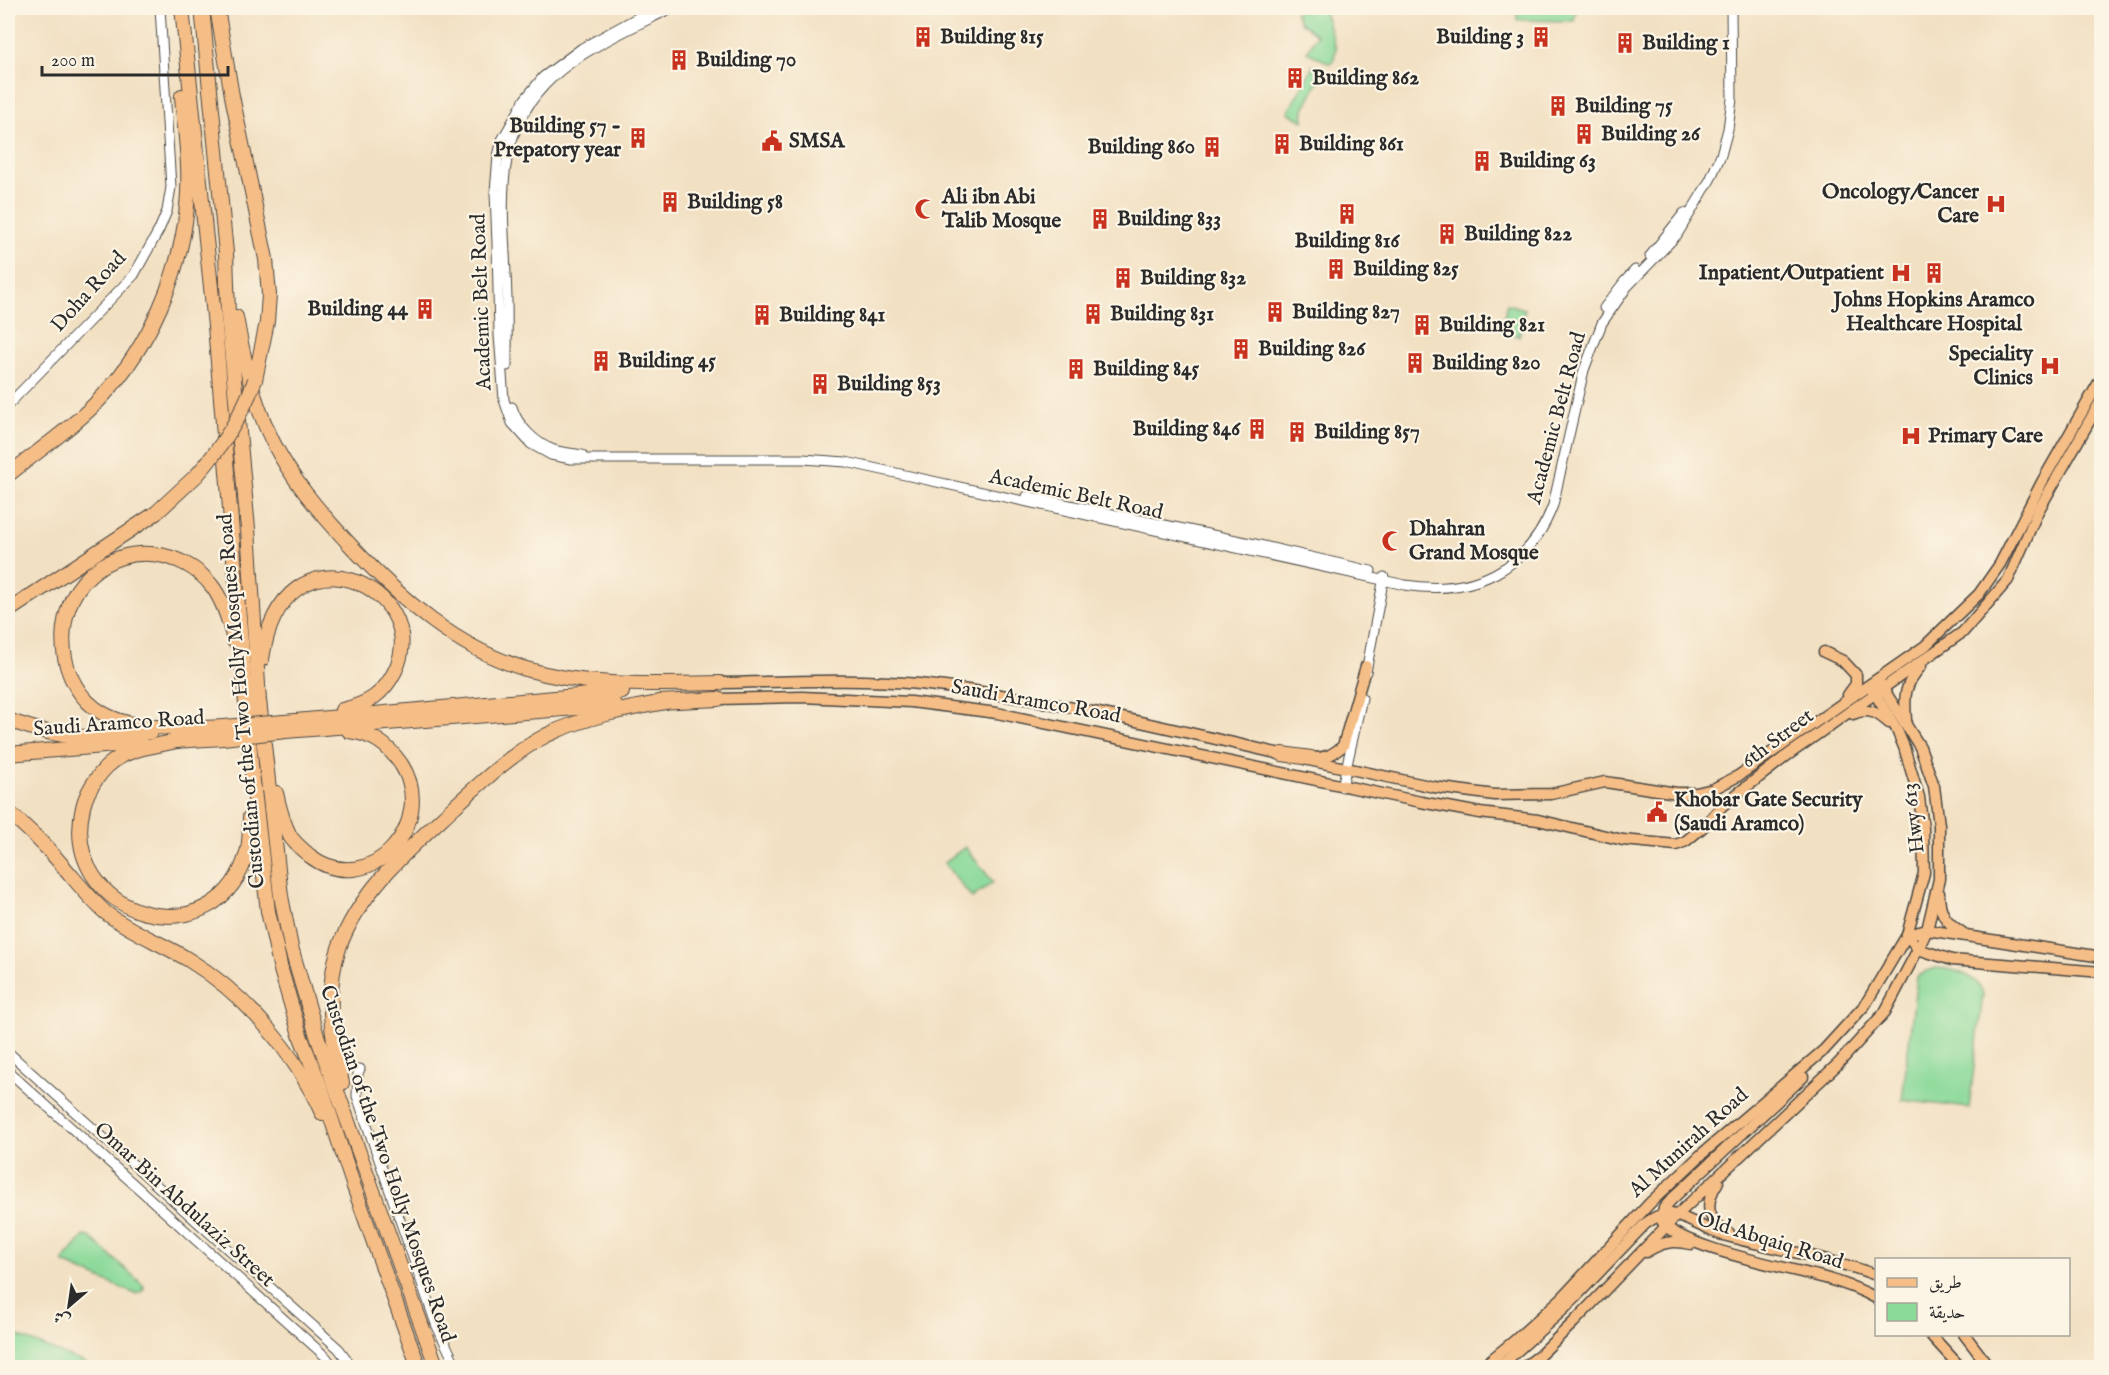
<svg xmlns="http://www.w3.org/2000/svg" width="2109" height="1375" font-family="'IM FELL English',Amiri,serif">
<rect width="100%" height="100%" fill="#fcf5e5"/>
<filter id="ink" filterUnits="userSpaceOnUse"><feTurbulence type="fractalNoise" baseFrequency=".0167" numOctaves="2"/><feDisplacementMap in="SourceGraphic" scale="12" xChannelSelector="R" yChannelSelector="G"/><feConvolveMatrix kernelMatrix="1 2 1 2 8 2 1 2 1" color-interpolation-filters="sRGB"/></filter>
<filter id="wash" filterUnits="userSpaceOnUse"><feTurbulence type="fractalNoise" baseFrequency=".008" numOctaves="4" result="noise"/><feDisplacementMap in="SourceGraphic" scale="24" xChannelSelector="R" yChannelSelector="G"/><feGaussianBlur stdDeviation="1.35" result="paint"/><feColorMatrix in="noise" values="0 0 0 0 0 0 0 0 0 0 0 0 0 0 0 0 0 1.4 0 .05"/><feComposite in="paint" operator="in"/></filter>
<g filter="url(#wash)">
<rect width="100%" height="100%" fill="#f2e0c2"/>
<g fill="#8ad999" stroke="#5a8262" stroke-width="1.5">
<polygon points="1299,8 1323,8 1336,49 1333,62 1329,63 1307,52 1317,35 1300,22 1295,13"/>
<polygon points="1518,8 1577,8 1574,21 1517,20"/>
<polygon points="1313,66 1320,71 1321,76 1304,109 1303,121 1288,112"/>
<polygon points="1507,304 1525,309 1519,336 1501,331"/>
<polygon points="965,847 993,882 972,898 944,863"/>
<path d="M1936,968C1955,969 1976,974 1983,994L1969,1108L1902,1100L1917,977L1927,971Z"/>
<polygon points="84,1236 90,1237 142,1284 144,1287 142,1292 135,1294 64,1263 64,1260"/>
<polygon points="8,1332 95,1367 8,1367"/>
</g>
</g>
<g filter="url(#ink)">
<g fill="none" stroke-linecap="round" stroke-linejoin="round">
<g stroke="#494642" stroke-width="11">
<g id="minor">
<path d="M655,8L582,48L543,77L525,99L518,112L502,140L498,156L495,192L497,244L499,335L504,400L512,423L531,444L551,455L571,459H803L846,462L1405,585C1472,596 1529,570 1553,505L1584,370L1602,323L1627,287L1677,235L1710,180L1721,155L1728,129L1732,99L1731,8"/>
<polyline points="1650,256 1684,213"/>
<polyline points="1604,308 1624,282 1635,270"/>
<path d="M507,366C507,336 508,305 506,274C503,201 492,133 553,77C583,49 634,27 671,8"/>
<polyline points="8,405 134,275 159,230 167,211 171,187 160,8"/>
<path d="M512,407C517,425 536,444 554,450C563,453 573,453 582,455"/>
<polyline points="1027,496 1255,544 1371,571"/>
<polyline points="1366,672 1384,577"/>
<polyline points="1342,787 1362,698"/>
<polyline points="8,1052 339,1349 353,1368"/>
<polyline points="360,1069 358,1073 357,1096 436,1324 457,1368"/>
<polyline points="8,1071 267,1304 326,1357 334,1368"/>
</g>
</g>
<g stroke="#494642" stroke-width="13">
<g id="major">
<polyline points="1824,652 1843,661 1856,675 1856,684 1848,695"/>
<path d="M720,683C786,682 854,678 919,684C1044,697 1167,728 1289,756"/>
<polyline points="718,699 802,697 911,702 997,713 1421,802 1480,813 1538,820 1623,840 1676,845 1686,841 1703,827 1723,805 1785,757 1963,632 2008,580 2038,511 2102,399"/>
<path d="M1853,714C1868,707 1878,713 1889,723"/>
<path d="M1906,720C1904,696 1904,685 1921,666"/>
<path d="M1314,758C1327,758 1333,754 1343,746L1366,666"/>
<polyline points="1304,759 1434,787 1495,795 1551,794 1605,782 1677,793 1696,793 1713,789 1738,776 1925,646 1979,594 2000,564 2042,482 2102,377"/>
<path d="M1939,893C1939,913 1946,923 1963,933"/>
<polyline points="1907,935 1918,949 1952,960 2102,972"/>
<polyline points="1907,935 1927,930 2102,957"/>
<path d="M1803,1077L1672,1199L1664,1208L1662,1221C1675,1247 1794,1269 1825,1278C1843,1283 1860,1289 1876,1298"/>
<path d="M1718,1182C1704,1203 1706,1221 1729,1233"/>
<path d="M1646,1252C1662,1242 1672,1240 1691,1244"/>
<polyline points="1930,1334 1961,1368"/>
<polyline points="1964,1334 1990,1368"/>
<polyline points="1481,1368 1513,1342 1563,1297 1650,1203 1703,1153 1824,1050 1865,1005 1907,935 1924,873 1923,828 1919,797 1904,747 1896,728 1872,689"/>
<path d="M1498,1368L1564,1309L1645,1224C1653,1218 1661,1213 1671,1214C1684,1216 1707,1230 1723,1235C1774,1249 1827,1257 1876,1275"/>
<polyline points="1523,1368 1539,1356 1574,1322 1676,1216 1838,1064 1885,1012 1918,949 1927,930 1939,879 1939,825 1934,786 1920,747 1879,682"/>
</g>
</g>
<g stroke="#494642" stroke-width="16">
<g id="highway">
<polyline points="182,8 215,326 251,764 268,911 281,970 300,1035 321,1088 354,1187 419,1368"/>
<polyline points="202,8 226,253 228,314 248,529 259,700 281,896 291,947 317,1036 437,1368"/>
<polyline points="217,8 232,96 266,259 269,295 267,322 255,380"/>
<path d="M236,317C244,364 256,414 280,455C300,490 326,519 353,548C401,599 457,649 526,669C590,688 654,684 720,683"/>
<path d="M8,475C39,450 75,426 103,396C149,346 181,274 187,206C191,170 185,133 182,96"/>
<polyline points="8,611 156,513 197,475"/>
<path d="M262,659C283,515 435,589 395,671C383,695 368,704 342,710"/>
<polyline points="658,702 718,699"/>
<path d="M8,720C36,730 64,738 95,737C113,737 132,734 151,732"/>
<polyline points="284,722 622,692"/>
<polyline points="182,729 224,727"/>
<path d="M189,729C160,727 129,728 104,714C55,687 50,611 90,575C126,542 183,549 212,586C224,602 230,623 234,641"/>
<polyline points="286,731 615,705"/>
<path d="M181,740C161,745 137,747 120,757C103,766 87,789 83,807C57,918 220,964 248,849C250,839 250,827 250,817"/>
<polyline points="174,741 223,738"/>
<polyline points="8,754 140,743"/>
<polyline points="1282,754 1311,758"/>
<path d="M276,793C279,807 283,823 290,836C295,844 303,850 310,856C370,901 439,822 401,764C387,744 373,734 349,731"/>
<path d="M8,812C28,828 46,846 63,866C77,882 90,899 106,913C131,932 163,944 189,960C246,995 295,1053 322,1113"/>
<path d="M342,1083C332,1038 324,993 339,948C359,891 411,847 454,807C483,781 512,753 547,735C585,717 625,709 665,702"/>
</g>
</g>
<use href="#minor" stroke="#fff" stroke-width="9"/>
<use href="#major" stroke="#f6be87" stroke-width="10"/>
<use href="#highway" stroke="#f6be87" stroke-width="14"/>
<g stroke="#494642" stroke-width="16" stroke-linecap="butt">
<g id="highway-bridge">
<path d="M197,475C223,446 241,417 255,380"/>
<polyline points="224,727 284,722"/>
<polyline points="223,738 286,731"/>
</g>
</g>
<use href="#highway-bridge" stroke="#f6be87" stroke-width="14"/>
</g>
</g>
<defs>
<g id="building-bare" transform="scale(1.62)"><path d="M-4-6H4V6H1V3H-1V6H-4ZM-2.5-4.3h1.7v1.8h-1.7ZM.8-4.3h1.7v1.8H.8ZM-2.5-1h1.7V.8h-1.7ZM.8-1h1.7V.8H.8Z" fill="#c8321e" stroke="#fcf5e5" stroke-width="2.5" paint-order="stroke"/></g>
<g id="civic-bare" transform="scale(1.62)"><path d="M-.6-6.5H3V-4.5H.6V-3L4-1V1h2V6H-6V1h2V-1L-.6-3ZM-1.2 2.5V6h2.4V2.5Z" fill="#c8321e" stroke="#fcf5e5" stroke-width="2.5" paint-order="stroke"/></g>
<g id="hospital-bare" transform="scale(1.62)"><path d="M-5-5h3v3.5h4V-5h3V5h-3V1.5h-4V5h-3Z" fill="#c8321e" stroke="#fcf5e5" stroke-width="2.5" paint-order="stroke"/></g>
<g id="mosque-bare" transform="scale(1.62)"><path d="M3.5-4.9A6 6 0 1 0 3.5 4.9A5 5 0 1 1 3.5-4.9Z" fill="#c8321e" stroke="#fcf5e5" stroke-width="2.5" paint-order="stroke"/></g>
</defs>
<g fill-rule="evenodd">
<use href="#building-bare" x="923" y="37"/>
<use href="#building-bare" x="1541" y="37"/>
<use href="#building-bare" x="1625" y="43"/>
<use href="#building-bare" x="679" y="60"/>
<use href="#building-bare" x="1295" y="78"/>
<use href="#building-bare" x="1558" y="106"/>
<use href="#building-bare" x="1584" y="134"/>
<use href="#building-bare" x="638" y="138"/>
<use href="#civic-bare" x="772" y="141"/>
<use href="#building-bare" x="1282" y="144"/>
<use href="#building-bare" x="1212" y="147"/>
<use href="#building-bare" x="1482" y="161"/>
<use href="#building-bare" x="670" y="202"/>
<use href="#hospital-bare" x="1996" y="204"/>
<use href="#mosque-bare" x="925" y="209"/>
<use href="#building-bare" x="1347" y="214"/>
<use href="#building-bare" x="1100" y="219"/>
<use href="#building-bare" x="1447" y="234"/>
<use href="#building-bare" x="1336" y="269"/>
<use href="#hospital-bare" x="1901" y="273"/>
<use href="#building-bare" x="1934" y="273"/>
<use href="#building-bare" x="1123" y="278"/>
<use href="#building-bare" x="425" y="309"/>
<use href="#building-bare" x="1275" y="312"/>
<use href="#building-bare" x="1093" y="314"/>
<use href="#building-bare" x="762" y="315"/>
<use href="#building-bare" x="1422" y="325"/>
<use href="#building-bare" x="1241" y="349"/>
<use href="#building-bare" x="601" y="361"/>
<use href="#building-bare" x="1415" y="363"/>
<use href="#hospital-bare" x="2050" y="366"/>
<use href="#building-bare" x="1076" y="369"/>
<use href="#building-bare" x="820" y="384"/>
<use href="#building-bare" x="1257" y="429"/>
<use href="#building-bare" x="1297" y="432"/>
<use href="#hospital-bare" x="1911" y="436"/>
<use href="#mosque-bare" x="1392" y="541"/>
<use href="#civic-bare" x="1657" y="812"/>
</g>
<g text-anchor="middle" dominant-baseline="central" stroke-width="4.5" stroke-linejoin="round" paint-order="stroke">
<g font-size="21" font-weight="bold" fill="#2b2b2b" stroke="#fcf5e5" text-anchor="start">
<text x="940" y="37">Building 815</text>
<text x="1524" y="37" text-anchor="end">Building 3</text>
<text x="1642" y="43">Building 1</text>
<text x="696" y="60">Building 70</text>
<text x="1312" y="78">Building 862</text>
<text x="1575" y="106">Building 75</text>
<text x="621" y="126" text-anchor="end">Building 57 -<tspan x="621" dy="24">Prepatory year</tspan></text>
<text x="1601" y="134">Building 26</text>
<text x="789" y="141">SMSA</text>
<text x="1299" y="144">Building 861</text>
<text x="1195" y="147" text-anchor="end">Building 860</text>
<text x="1499" y="161">Building 63</text>
<text x="1979" y="192" text-anchor="end">Oncology/Cancer<tspan x="1979" dy="24">Care</tspan></text>
<text x="942" y="197">Ali ibn Abi<tspan x="942" dy="24">Talib Mosque</tspan></text>
<text x="687" y="202">Building 58</text>
<text x="1117" y="219">Building 833</text>
<text x="1464" y="234">Building 822</text>
<text x="1347" y="241" text-anchor="middle">Building 816</text>
<text x="1353" y="269">Building 825</text>
<text x="1884" y="273" text-anchor="end">Inpatient/Outpatient</text>
<text x="1140" y="278">Building 832</text>
<text x="1934" y="300" text-anchor="middle">Johns Hopkins Aramco<tspan x="1934" dy="24">Healthcare Hospital</tspan></text>
<text x="408" y="309" text-anchor="end">Building 44</text>
<text x="1292" y="312">Building 827</text>
<text x="1110" y="314">Building 831</text>
<text x="779" y="315">Building 841</text>
<text x="1439" y="325">Building 821</text>
<text x="1258" y="349">Building 826</text>
<text x="2033" y="354" text-anchor="end">Speciality<tspan x="2033" dy="24">Clinics</tspan></text>
<text x="618" y="361">Building 45</text>
<text x="1432" y="363">Building 820</text>
<text x="1093" y="369">Building 845</text>
<text x="837" y="384">Building 853</text>
<text x="1240" y="429" text-anchor="end">Building 846</text>
<text x="1314" y="432">Building 857</text>
<text x="1928" y="436">Primary Care</text>
<text x="1409" y="529">Dhahran<tspan x="1409" dy="24">Grand Mosque</tspan></text>
<text x="1674" y="800">Khobar Gate Security<tspan x="1674" dy="24">(Saudi Aramco)</tspan></text>
</g>
<g font-size="21" fill="#2b2b2b" stroke="#fcf5e5">
<text transform="translate(89 292) rotate(-48)">Doha Road</text>
<text transform="translate(482 302) rotate(-92)">Academic Belt Road</text>
<text transform="translate(1557 418) rotate(-75)">Academic Belt Road</text>
<text transform="translate(1076 495) rotate(12)">Academic Belt Road</text>
<text transform="translate(242 701) rotate(-95)">Custodian of the Two Holly Mosques Road</text>
<text transform="translate(1036 702) rotate(10)">Saudi Aramco Road</text>
<text transform="translate(119 724) rotate(-4)">Saudi Aramco Road</text>
<text transform="translate(1778 739) rotate(-37)">6th Street</text>
<text transform="translate(1914 818) rotate(-97)">Hwy 613</text>
<text transform="translate(1689 1143) rotate(-42)">Al Munirah Road</text>
<text transform="translate(387 1164) rotate(71)">Custodian of the Two Holly Mosques Road</text>
<text transform="translate(184 1205) rotate(42)">Omar Bin Abdulaziz Street</text>
<text transform="translate(1770 1241) rotate(17)">Old Abqaiq Road</text>
</g>
</g>
<rect width="2109" height="1375" fill="none" stroke="#fcf5e5" stroke-width="30"/>
<rect x="1875" y="1258" width="195" height="78" fill="#fcf5e5" stroke="#a8a49b" stroke-width="1.5"/>
<rect x="1887" y="1278" width="30" height="9" fill="#f6be87" stroke="#a8a49b" stroke-width="1.5"/>
<text x="1929" y="1288" font-size="18" fill="#2b2b2b">طريق</text>
<rect x="1887" y="1303" width="30" height="18" fill="#8ad999" stroke="#a8a49b" stroke-width="1.5"/>
<text x="1929" y="1318" font-size="18" fill="#2b2b2b">حديقة</text>
<g transform="translate(69 1306) rotate(209)" stroke="#fcf5e5" stroke-width="4.5" paint-order="stroke">
<path d="M0-4.5L10 22L0 15L-10 22Z" fill="#2b2b2b"/>
<text y="-9" font-size="16" font-weight="bold" text-anchor="middle" fill="#2b2b2b">ش</text>
</g>
<path d="M42 66v9h186v-9" fill="none" stroke="#2b2b2b" stroke-width="3"/>
<text x="51" y="66" font-size="18" fill="#2b2b2b" stroke="#fcf5e5" stroke-width="4.5" paint-order="stroke">200 m</text>
</svg>
